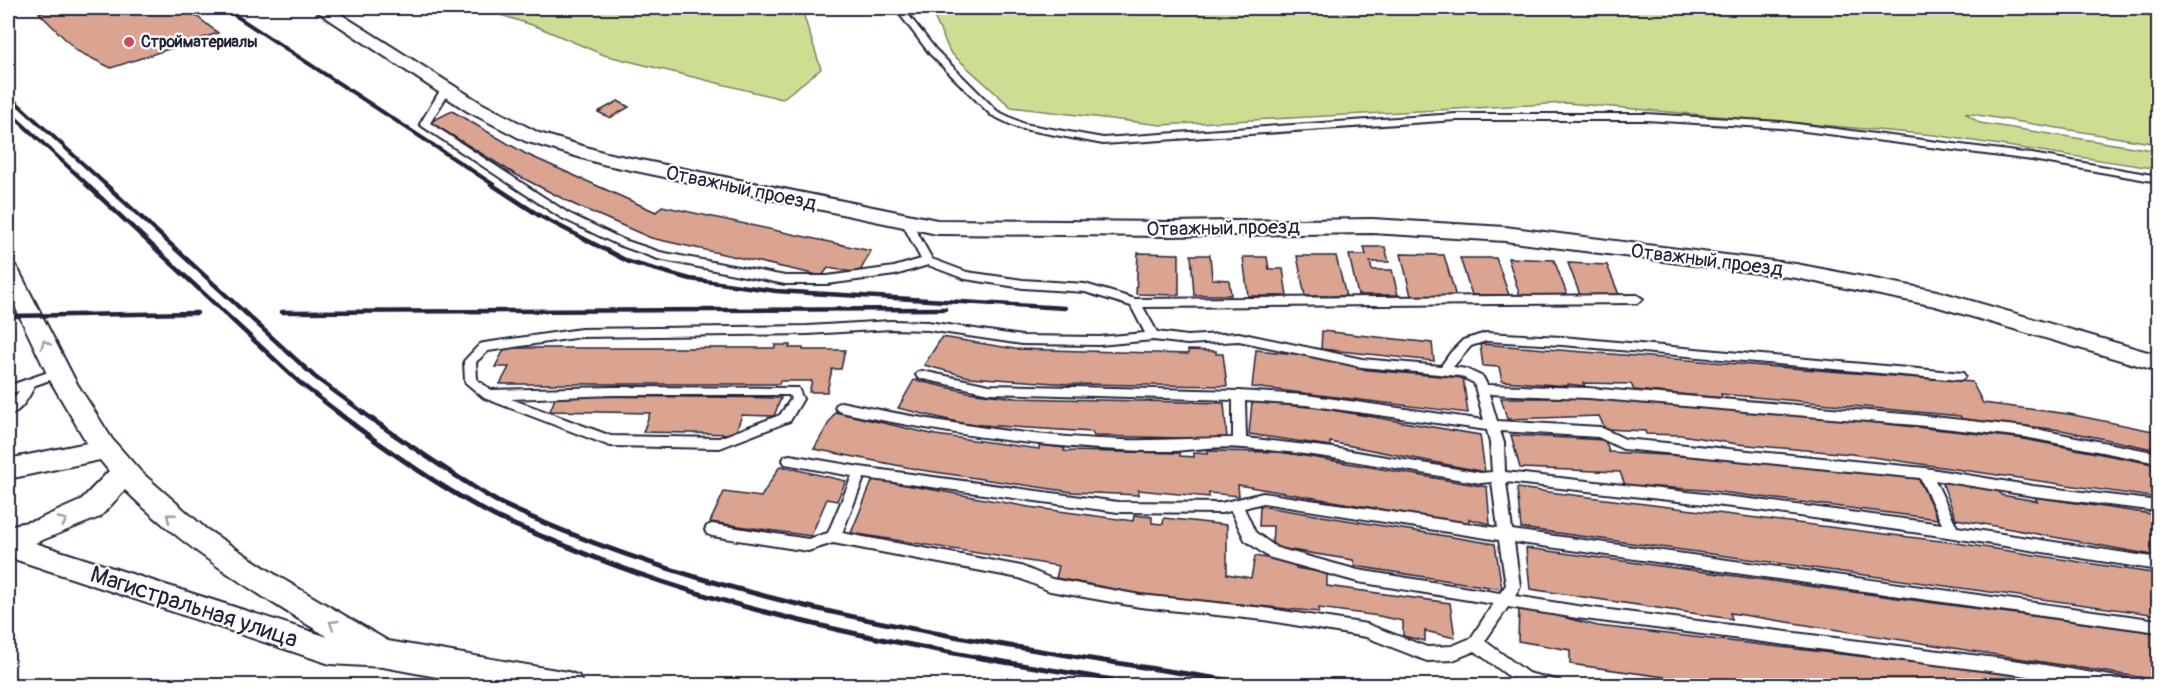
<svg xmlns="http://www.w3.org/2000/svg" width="2166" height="693" font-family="Pangolin,sans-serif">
<rect width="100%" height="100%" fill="#fff"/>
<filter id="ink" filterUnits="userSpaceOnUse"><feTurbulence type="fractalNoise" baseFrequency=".0167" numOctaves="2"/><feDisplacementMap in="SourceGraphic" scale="12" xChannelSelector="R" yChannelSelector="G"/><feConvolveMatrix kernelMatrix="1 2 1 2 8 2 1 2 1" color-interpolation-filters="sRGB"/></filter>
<g filter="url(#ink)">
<g fill="#cdde92" stroke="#788066" stroke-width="1.5">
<polygon points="479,8 798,8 802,10 821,69 782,99 604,55 538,27"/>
<polygon points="930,8 2158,8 2158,144 1965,113 1980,123 2158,151 2158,169 1934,135 1566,103 1161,125 1011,107 950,52"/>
</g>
<g fill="#daa490" stroke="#22223b" stroke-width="1.5">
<polygon points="58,8 186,8 218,33 111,68 77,51 39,13"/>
<polygon points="618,101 629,107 610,118 598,112"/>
<polygon points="452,111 526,154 656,212 662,206 871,251 859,273 828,268 822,276 651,238 575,205 513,173 430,122"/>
<polygon points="1364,247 1385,247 1389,262 1370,262 1372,270 1392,270 1398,295 1358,295 1349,255 1366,255"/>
<polygon points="1138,253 1179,254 1179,295 1136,294"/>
<polygon points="1401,254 1444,255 1456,297 1411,296"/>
<polygon points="1191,255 1210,255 1212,279 1229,280 1231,295 1194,295"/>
<polygon points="1297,256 1336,256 1346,296 1305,296"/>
<polygon points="1243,257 1267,257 1269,269 1283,269 1287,296 1248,296"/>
<polygon points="1460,258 1496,258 1509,295 1472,295"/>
<polygon points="1508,258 1554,260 1568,297 1520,296"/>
<polygon points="1568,263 1607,265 1620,297 1580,295"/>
<polygon points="1322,331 1432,343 1434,361 1321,349"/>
<polygon points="942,337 1015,349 1188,354 1188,350 1216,351 1216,354 1223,354 1227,386 1068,384 969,377 924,365"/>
<polygon points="1480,344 1972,382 1983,403 2069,414 2158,432 2158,450 2061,430 1962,419 1960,416 1721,394 1722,398 1634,390 1631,384 1583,383 1585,386 1568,384 1568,386 1502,381 1499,367 1483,366"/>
<polygon points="775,345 790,345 789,348 803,348 803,350 845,350 841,369 832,369 827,392 809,392 812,381 780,381 779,384 500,384 509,367 495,367 505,348 775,348"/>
<polygon points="1256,350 1317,356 1356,365 1357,369 1463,378 1468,413 1252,387"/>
<polygon points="914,380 968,392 1016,398 1224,403 1227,439 1094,436 1092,432 966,424 898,408"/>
<polygon points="556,396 703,397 781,398 774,416 742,415 735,434 643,432 650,413 550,411"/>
<polygon points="1501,398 1591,398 1730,407 2018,438 2158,465 2158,498 1851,454 1737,444 1681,435 1646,434 1645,431 1605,429 1599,416 1507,419"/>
<polygon points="1252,402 1320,408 1480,435 1485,472 1330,442 1330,446 1249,434"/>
<polygon points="835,412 936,435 1039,449 1039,445 1065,448 1064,451 1180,453 1180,456 1194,457 1194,453 1208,454 1208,451 1281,452 1388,470 1487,487 1490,524 1469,519 1469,524 1238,485 1239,496 1209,493 1209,497 1138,490 1138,495 1072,492 921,470 814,449"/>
<polygon points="1511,435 1605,440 1609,452 1704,457 1918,478 1938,519 1704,490 1625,485 1620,472 1520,468"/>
<polygon points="780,466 846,481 837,501 827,499 811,536 710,522 724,492 761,497"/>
<polygon points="873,479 1029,507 1133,521 1134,515 1152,517 1152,523 1163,524 1164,518 1227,525 1227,574 1251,578 1255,556 1295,563 1296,568 1327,573 1327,586 1450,603 1455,638 1425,631 1425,641 1403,636 1403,621 1379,616 1319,608 1319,612 1145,595 1056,578 1059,566 851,533"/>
<polygon points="1942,482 1999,491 2001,495 2037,501 2035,497 2158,515 2158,556 1956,519"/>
<polygon points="1517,488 1957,543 2158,574 2158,615 1521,528"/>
<polygon points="1260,506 1495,544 1502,589 1355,566 1353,560 1272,547 1273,526 1259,526"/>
<polygon points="1526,548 2158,633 2158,680 1730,613 1732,619 1530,589"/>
<polygon points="1519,606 1598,626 1988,671 2085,686 1680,684 1679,679 1570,664 1570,650 1518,641"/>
</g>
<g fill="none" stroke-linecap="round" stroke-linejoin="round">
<g stroke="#22223b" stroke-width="4">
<g id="lane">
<polygon points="895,8 903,8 936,50 997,111 1024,124 1103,138 1456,114 1645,114 1781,122 2032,154 2158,176 2158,182 2032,160 1781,128 1645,120 1456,120 1103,144 1018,128 991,115 930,54"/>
<path d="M446,86L451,89L430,123L568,213L624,240L660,252L785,276H827L894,267L921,259L901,221L906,218L911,221L932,259L967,272L1023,280L1085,284L1135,299L1637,295L1643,299L1637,303L1143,307L1157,332L1187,336L1239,333L1362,359L1441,366L1451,352L1463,340L1486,333L1562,337L1963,373L1965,376L1963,379L1959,380L1562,345L1486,341L1471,346L1453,367L1466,369L1483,377L1487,385L1588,388L1916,415L2025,427L2158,453V463L2025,437L1916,425L1588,398L1489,394L1497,421L1600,427L1625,439L1925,468L2033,486L2158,501V511L2033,496L1935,480L1957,527L2158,558V570L1941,536L1750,509L1506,482L1512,530L2158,620V632L1514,542L1520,586L1515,596L1577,606L2020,661L2129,679L2135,681L2137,686H2084L2020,675L1577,618L1508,607L1485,641L1528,673L1560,681L1562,686L1519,684L1475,651L1453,660L1427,661L1366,637L1264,620L1140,607L1050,591L1019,578L833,543L808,551L712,536L707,534L705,530L707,526L712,524L808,539L828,533L852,476L785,464L783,460L785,456L790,455L860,467L1118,502L1221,503L1263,493L1498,528L1492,482L1481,483C1402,470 1323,453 1243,448C1220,446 1197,449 1175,451C1156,451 1138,451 1120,450C1026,446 933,431 841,412L837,410L835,407L837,404L841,402C934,422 1028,437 1123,440C1160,441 1197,438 1233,438V400L989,393L918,378L916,375L918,372L922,371L989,385L1239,391L1306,395L1484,420L1474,383L1460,376L1362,367L1239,341L1187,344L1153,340L1099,345L1022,344L928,330L891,329L808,334L581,337L488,351L476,362L477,380L491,390L613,387L798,388L803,399L790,421L720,448L610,446L484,398L465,382L464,361L480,344L484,343L581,329L808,326L891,321L928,322L1022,336L1099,337L1145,333L1131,306L1085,292L1023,288L965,279L928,265L895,275L827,284H785L658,259L616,244L560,217L422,126L420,124L441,89ZM613,395H789L791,399L780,415L719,438L611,436L511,399ZM1245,401L1306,405L1487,430L1490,443L1492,472L1481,473L1333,448L1246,438ZM1500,431L1598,437L1623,449L1920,478L1942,524L1750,499L1505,472L1504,443ZM864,478L1118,512L1221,513L1231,511L1245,540L1268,557L1358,582L1493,604L1471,638L1452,646L1427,647L1367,624L1264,608L1140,595L1052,579L1021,566L842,533ZM1263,503L1499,540L1506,585L1500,593L1358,570L1277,548L1255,532L1244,508Z"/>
<path d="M57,369L63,373L61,376L33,386V389C27,400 20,412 8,416V405L19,391L8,394V386Z"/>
</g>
</g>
<g stroke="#22223b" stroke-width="4">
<g id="street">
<polygon points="312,8 331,8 481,103 539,133 606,153 937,220 1169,222 1372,219 1505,227 1796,264 1937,291 2158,355 2158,371 1935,306 1796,278 1505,241 1372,233 1169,236 937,234 602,164 525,141 467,111"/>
<path d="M8,264L16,266L19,271L76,382L112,439L141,472L206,529L279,577L388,641L568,672L579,676L583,686H485L383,667L330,664L8,557V526L37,520L80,501L109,471L100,460L8,479V459L87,443L51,382L8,292ZM125,490C185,549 255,593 328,637L35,543L100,517Z"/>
</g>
</g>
<use href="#lane" fill="#fff" fill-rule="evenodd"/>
<use href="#street" fill="#fff" fill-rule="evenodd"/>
<g stroke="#22223b" stroke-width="4">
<polyline points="224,8 494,185"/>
<polyline points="8,95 106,185"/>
<polyline points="8,111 88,185"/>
</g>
<g stroke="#22223b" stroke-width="4.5">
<polyline points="86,184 300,383 339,413"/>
<polyline points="105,184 315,377 364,413"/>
<polyline points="491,184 540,216 629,262 690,279 776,291 1065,308"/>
<polyline points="282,312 945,309"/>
<polyline points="8,316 197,313"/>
</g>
<g stroke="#22223b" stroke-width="5">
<path d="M337,412C385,449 434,483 487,512C512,526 540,535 566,546C752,624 953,654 1150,686"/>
<path d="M362,412C394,435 427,457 461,479C474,487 488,497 502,504C739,616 1006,644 1263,686"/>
</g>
</g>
<defs><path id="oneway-chevron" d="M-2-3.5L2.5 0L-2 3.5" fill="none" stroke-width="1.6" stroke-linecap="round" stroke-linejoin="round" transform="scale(1.5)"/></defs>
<g stroke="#9c9ca7">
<use href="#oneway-chevron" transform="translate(45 344) rotate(-113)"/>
<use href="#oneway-chevron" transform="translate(170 517) rotate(-141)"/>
<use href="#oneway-chevron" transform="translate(63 521) rotate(-25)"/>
<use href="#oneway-chevron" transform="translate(333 624) rotate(-149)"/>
</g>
</g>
<circle fill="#d1495b" stroke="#fff" stroke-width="2" cx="129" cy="42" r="6"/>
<g text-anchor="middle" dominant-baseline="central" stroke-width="4.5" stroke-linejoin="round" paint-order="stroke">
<g font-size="16" font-weight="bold" fill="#22223b" stroke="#fff" text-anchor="start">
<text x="141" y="42">Стройматериалы</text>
</g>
<g font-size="20" fill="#22223b" stroke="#fff">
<text transform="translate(741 188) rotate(12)">Отважный проезд</text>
<text transform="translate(1223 228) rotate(-1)">Отважный проезд</text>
<text transform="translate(1707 260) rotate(7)">Отважный проезд</text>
</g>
<g font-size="24" fill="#22223b" stroke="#fff">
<text transform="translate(194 607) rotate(18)">Магистральная улица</text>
</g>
</g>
<rect width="2166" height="693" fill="none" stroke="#fff" stroke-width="30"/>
<rect x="15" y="15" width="2136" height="663" fill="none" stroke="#22223b" stroke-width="2" filter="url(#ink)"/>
</svg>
